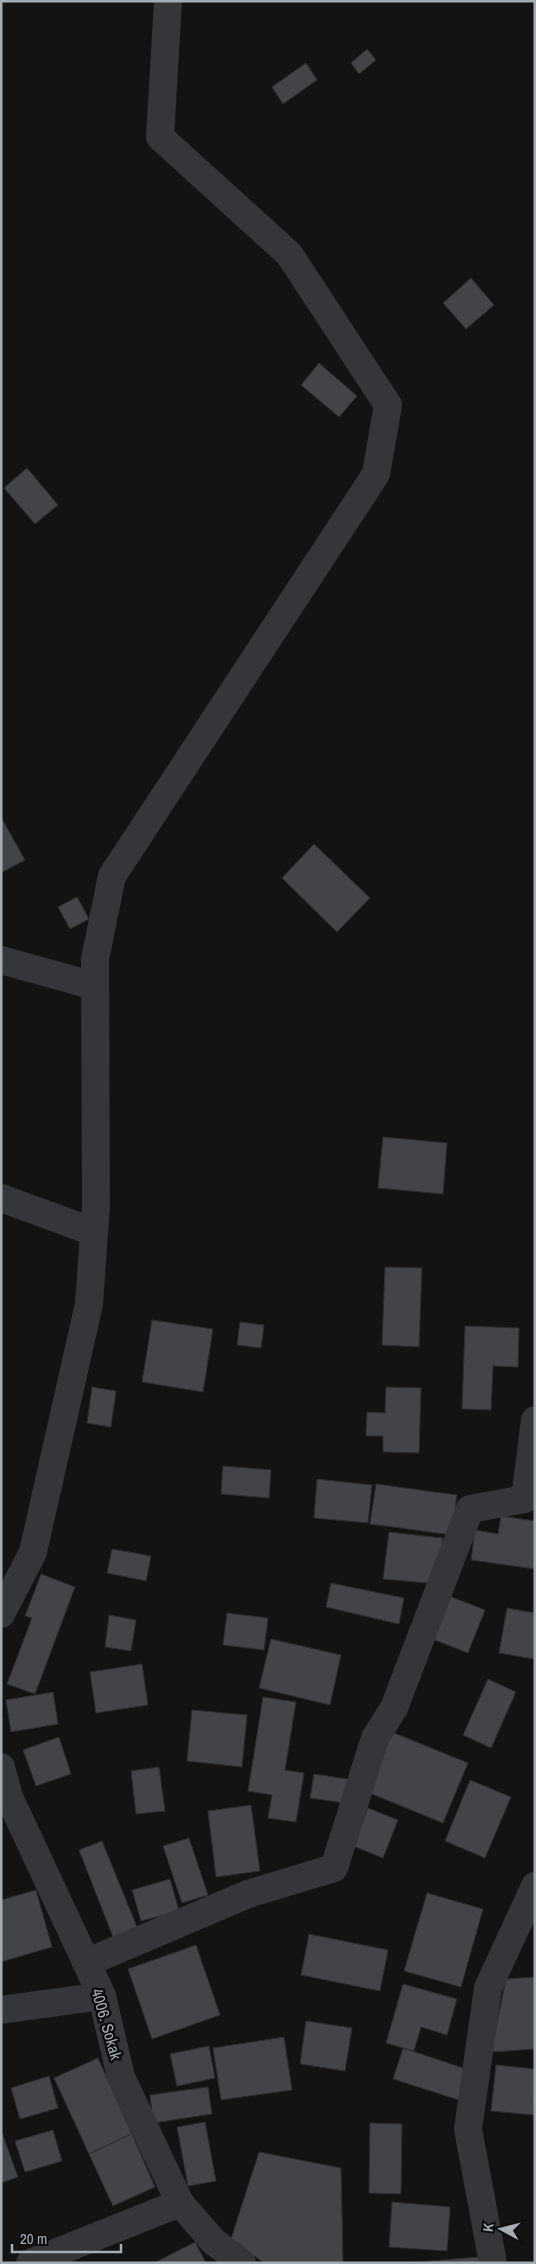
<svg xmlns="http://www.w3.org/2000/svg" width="536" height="2264" font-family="'Archivo Narrow',sans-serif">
<rect width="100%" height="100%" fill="#131314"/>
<g fill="#424447" stroke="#2d2d30">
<polygon points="367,49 376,60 359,74 351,63"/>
<polygon points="306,63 317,80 283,104 272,87"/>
<polygon points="471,278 494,305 466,329 443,303"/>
<polygon points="319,363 357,396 339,417 301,385"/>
<polygon points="27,468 58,505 35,524 4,488"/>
<polygon points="1,817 25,860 1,873"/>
<polygon points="314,844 370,898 337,932 282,878"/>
<polygon points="77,897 89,919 70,929 58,907"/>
<polygon points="383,1137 447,1143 443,1194 378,1188"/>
<polygon points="385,1267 422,1268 419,1347 382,1345"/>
<polygon points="152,1320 213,1329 203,1392 142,1382"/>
<polygon points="240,1322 264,1325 261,1348 237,1345"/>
<polygon points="465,1326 519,1328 518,1367 493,1366 491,1410 462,1409"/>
<polygon points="92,1387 116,1391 111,1427 87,1423"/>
<polygon points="386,1387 421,1388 419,1453 383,1452 383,1436 366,1436 367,1412 385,1413"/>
<polygon points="223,1466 271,1470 269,1498 221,1494"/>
<polygon points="317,1479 372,1485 368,1523 314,1518"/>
<polygon points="376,1484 457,1495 452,1535 370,1524"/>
<polygon points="501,1516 535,1521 535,1569 471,1560 475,1530 498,1534"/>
<polygon points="389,1532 443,1538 438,1584 383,1579"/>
<polygon points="112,1549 151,1556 146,1581 107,1573"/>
<polygon points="41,1574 75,1587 35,1694 7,1684 32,1618 25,1616"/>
<polygon points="331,1583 404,1598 399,1624 326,1607"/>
<polygon points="444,1594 485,1610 468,1653 427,1637"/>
<polygon points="507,1608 535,1613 535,1659 499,1653"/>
<polygon points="227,1613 268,1618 264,1650 223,1645"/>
<polygon points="109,1615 136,1620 131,1651 105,1647"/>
<polygon points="271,1639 341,1655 330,1705 259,1688"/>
<polygon points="142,1664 148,1705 96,1713 90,1672"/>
<polygon points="488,1679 516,1692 491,1748 463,1735"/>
<polygon points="53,1692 58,1724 11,1732 6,1700"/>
<polygon points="263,1697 296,1702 285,1770 304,1773 296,1822 268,1818 272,1795 248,1791"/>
<polygon points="192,1710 247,1715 242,1767 187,1761"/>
<polygon points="392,1732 468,1763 443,1823 367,1792"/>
<polygon points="59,1737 71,1774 36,1786 23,1750"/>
<polygon points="159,1767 165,1811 136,1814 131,1771"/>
<polygon points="314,1774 354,1780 351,1804 310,1798"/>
<polygon points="470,1780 511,1797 485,1858 445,1841"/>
<polygon points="251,1805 260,1871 216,1877 208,1811"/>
<polygon points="368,1808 398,1820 383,1858 353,1846"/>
<polygon points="189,1838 208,1895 182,1903 163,1846"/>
<polygon points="102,1841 137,1927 113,1937 79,1850"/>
<polygon points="170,1879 179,1911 141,1921 132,1890"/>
<polygon points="36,1890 52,1947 1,1962 1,1900"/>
<polygon points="427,1893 483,1909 461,1987 404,1971"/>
<polygon points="309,1934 388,1950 380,1991 301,1975"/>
<polygon points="196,1945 220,2015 152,2039 128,1969"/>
<polygon points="535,1977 535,2049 491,2052 506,1979"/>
<polygon points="403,1984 457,1999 447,2035 421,2027 414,2051 386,2043"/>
<polygon points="306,2021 352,2028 345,2071 300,2064"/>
<polygon points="284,2037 292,2090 221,2100 213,2048"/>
<polygon points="209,2046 215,2078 177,2086 170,2054"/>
<polygon points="403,2048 469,2070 459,2100 393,2079"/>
<polygon points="98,2058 132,2134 89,2154 54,2078"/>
<polygon points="496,2065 535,2069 534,2115 491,2111"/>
<polygon points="49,2076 58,2108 20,2119 11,2088"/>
<polygon points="208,2087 212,2114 153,2123 150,2095"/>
<polygon points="205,2122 216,2181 188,2186 177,2127"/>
<polygon points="370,2123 402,2124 401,2194 369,2193"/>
<polygon points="1,2130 18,2177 1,2183"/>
<polygon points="53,2130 62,2161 25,2172 15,2141"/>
<polygon points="132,2134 155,2187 113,2206 89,2154"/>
<polygon points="259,2152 341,2168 343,2263 264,2263 231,2239"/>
<polygon points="392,2202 450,2207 447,2251 389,2247"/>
<polygon points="195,2242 206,2263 154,2263"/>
<polygon points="479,2257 480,2263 405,2263"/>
</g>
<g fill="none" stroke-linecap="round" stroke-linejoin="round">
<g stroke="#343639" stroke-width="28">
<polyline points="1,960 95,986"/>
<polyline points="1,1198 94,1232"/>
<polyline points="1,1614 33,1552 89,1304 96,1206 95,959 112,876 376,474 388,405 289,254 160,137 168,1"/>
<polyline points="86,1963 248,1894 334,1868 375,1738 394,1708 470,1509 525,1499 535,1420"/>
<polyline points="30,2263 180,2203"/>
<polyline points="493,2263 468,2129 488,1988 535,1886"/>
</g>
<g stroke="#343639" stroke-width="28">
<polyline points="1,1767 9,1797 102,1996 121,2077 180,2203 213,2241 242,2263"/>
<polyline points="1,2010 102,1996"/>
</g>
</g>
<g text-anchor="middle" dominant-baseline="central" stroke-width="5" stroke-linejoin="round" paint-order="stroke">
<g font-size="16" fill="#a5adb4" stroke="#0e0e0f">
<text transform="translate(107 2024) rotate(74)">4006. Sokak</text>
</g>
</g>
<rect width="536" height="2264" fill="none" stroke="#a5adb4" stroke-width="5"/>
<g transform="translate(501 2229) rotate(277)" stroke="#0e0e0f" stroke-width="4" paint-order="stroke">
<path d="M0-4L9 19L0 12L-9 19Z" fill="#a5adb4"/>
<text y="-8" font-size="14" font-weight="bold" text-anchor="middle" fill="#a5adb4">K</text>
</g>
<path d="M12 2244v8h109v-8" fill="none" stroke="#a5adb4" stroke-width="2.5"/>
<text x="20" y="2244" font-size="15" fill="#a5adb4" stroke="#0e0e0f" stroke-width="4" paint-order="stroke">20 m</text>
</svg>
